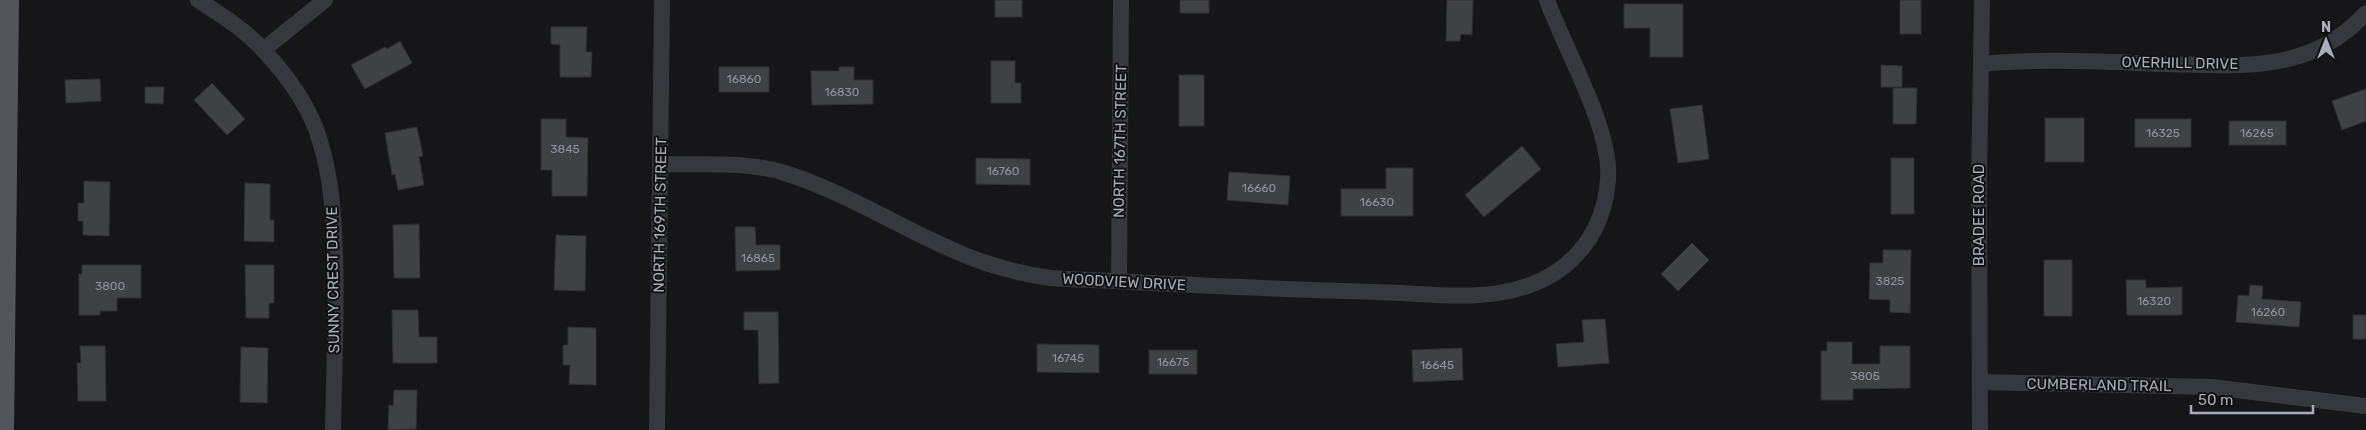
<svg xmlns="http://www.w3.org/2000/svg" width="2366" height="430" font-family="Rubik,sans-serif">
<rect width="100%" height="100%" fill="#161618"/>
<g fill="#404145" stroke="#303034">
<rect x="995" y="0" width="27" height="17"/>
<rect x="1180" y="0" width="29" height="13"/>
<polygon points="1447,0 1473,0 1472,35 1461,34 1460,41 1446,41"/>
<rect x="1900" y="0" width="21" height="34"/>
<polygon points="1624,4 1683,4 1683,57 1650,57 1650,28 1624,28"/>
<polygon points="551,27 587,27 586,52 592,52 591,77 560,77 560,45 551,44"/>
<polygon points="400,41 412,63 365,89 351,65 385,47 387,49"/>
<polygon points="991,61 1015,61 1015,83 1021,83 1021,103 991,103"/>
<polygon points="1881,65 1902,66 1902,87 1881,87"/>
<rect x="719" y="67" width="50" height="25"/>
<polygon points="839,67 854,67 854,80 873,80 873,104 812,105 811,71 839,71"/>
<rect x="1179" y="75" width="25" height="51"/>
<polygon points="100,79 101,101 66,103 65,80"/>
<polygon points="212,83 245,119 227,135 194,100"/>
<polygon points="145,87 164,87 163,104 145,103"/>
<polygon points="1893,88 1917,88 1916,124 1893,124"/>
<polygon points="2366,89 2366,121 2342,130 2332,101"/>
<polygon points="1702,105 1709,159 1678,163 1670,109"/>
<rect x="2045" y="118" width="39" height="44"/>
<polygon points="541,119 566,119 566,137 588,138 587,196 552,196 552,170 541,170"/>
<rect x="2135" y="119" width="56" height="28"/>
<rect x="2229" y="121" width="57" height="24"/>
<polygon points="417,127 423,156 419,157 424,185 398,190 395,174 392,175 385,133"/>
<polygon points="1522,146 1541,169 1484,217 1465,195"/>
<polygon points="976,158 1030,159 1030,185 976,184"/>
<rect x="1891" y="158" width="23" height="56"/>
<polygon points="1386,168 1413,168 1413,216 1341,216 1341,189 1386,189"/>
<polygon points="1229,172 1290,176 1288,205 1227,200"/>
<polygon points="84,181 110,182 109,236 83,235 83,221 78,221 78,203 84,203"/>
<polygon points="245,183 270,184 270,220 274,220 274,242 244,241"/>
<polygon points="419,224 420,278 394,278 393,225"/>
<polygon points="735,227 755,227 756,245 780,245 780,270 736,271"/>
<polygon points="556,235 586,236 585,291 554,290"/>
<polygon points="1692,243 1709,260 1678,291 1661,274"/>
<polygon points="1883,250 1911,250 1910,313 1890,312 1890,300 1869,299 1870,263 1883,263"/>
<rect x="2044" y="260" width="28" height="56"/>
<polygon points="82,265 141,265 141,298 117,298 117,311 100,311 100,315 79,315 79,274 82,274"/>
<polygon points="245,265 274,265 274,303 269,303 269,318 246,318"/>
<polygon points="2126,280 2146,280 2146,288 2182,287 2182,315 2127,315"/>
<polygon points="2250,285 2263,286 2262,299 2301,302 2299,327 2236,322 2238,295 2249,296"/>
<polygon points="392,310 418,310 419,337 437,337 437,363 393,363"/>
<polygon points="744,312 778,312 779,383 759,384 758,330 744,330"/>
<rect x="2353" y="315" width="13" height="24"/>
<polygon points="1605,319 1609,363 1558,367 1556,344 1584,342 1582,320"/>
<polygon points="568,327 596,328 596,385 569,384 570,365 563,365 563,345 568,345"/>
<polygon points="1827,342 1852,342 1852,364 1880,364 1880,346 1910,346 1910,388 1853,389 1853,400 1821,400 1821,351 1827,351"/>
<polygon points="1037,344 1099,345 1099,373 1037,372"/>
<polygon points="80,346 105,346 106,401 78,401 77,363 81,363"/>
<polygon points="241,347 268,348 267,403 240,402"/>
<polygon points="1462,348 1463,380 1413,382 1412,350"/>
<rect x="1149" y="350" width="48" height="24"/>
<polygon points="394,390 417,390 416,429 388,430 389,405 393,406"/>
</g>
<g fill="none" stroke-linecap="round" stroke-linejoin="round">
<g stroke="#37383d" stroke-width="16">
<path d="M198,0C221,15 246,30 264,51C285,73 305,101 316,129C331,170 334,214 335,256C337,314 334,372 333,430"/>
<polyline points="263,50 325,0"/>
<path d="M1981,64C2043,58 2105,62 2167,64C2213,65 2266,70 2310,52C2331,44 2351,29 2366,13"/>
<path d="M661,164C701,165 747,161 785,173C851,194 909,234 972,258C998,268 1023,274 1050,278C1077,280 1104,280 1131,282C1213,286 1294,290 1376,292C1426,293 1482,303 1530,285C1577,268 1604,229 1608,180C1612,129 1565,50 1547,0"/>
<polyline points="1119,281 1121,0"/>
<polyline points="1980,382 2212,387 2366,406"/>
<polyline points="657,430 662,0"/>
<polyline points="1980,430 1979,181 1982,0"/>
</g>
<polyline stroke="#53555c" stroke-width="20" points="4,430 9,0"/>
</g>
<g text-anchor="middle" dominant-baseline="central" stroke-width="4" stroke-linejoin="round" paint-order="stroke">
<g font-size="12" fill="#8e929b">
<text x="744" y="79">16860</text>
<text x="842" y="92">16830</text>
<text x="2163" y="133">16325</text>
<text x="2257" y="133">16265</text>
<text x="565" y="149">3845</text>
<text x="1003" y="171">16760</text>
<text x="1259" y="188">16660</text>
<text x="1377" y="202">16630</text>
<text x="758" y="258">16865</text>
<text x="1890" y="281">3825</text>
<text x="110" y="286">3800</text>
<text x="2154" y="301">16320</text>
<text x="2268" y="312">16260</text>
<text x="1068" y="358">16745</text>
<text x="1173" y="362">16675</text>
<text x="1437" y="365">16645</text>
<text x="1865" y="376">3805</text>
</g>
<g font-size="15" fill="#a8adb8" stroke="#111113">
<text transform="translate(2180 63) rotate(1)">OVERHILL DRIVE</text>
<text transform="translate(1120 141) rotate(-89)">NORTH 167TH STREET</text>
<text transform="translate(660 215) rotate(-89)">NORTH 169TH STREET</text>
<text transform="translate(1979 215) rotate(-90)">BRADEE ROAD</text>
<text transform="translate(333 280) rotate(-91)">SUNNY CREST DRIVE</text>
<text transform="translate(1124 282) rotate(3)">WOODVIEW DRIVE</text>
<text transform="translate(2099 385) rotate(1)">CUMBERLAND TRAIL</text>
</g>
</g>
<g transform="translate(2326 40)" stroke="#111113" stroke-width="4" paint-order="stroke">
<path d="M0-4L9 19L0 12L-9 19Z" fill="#a8adb8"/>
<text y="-8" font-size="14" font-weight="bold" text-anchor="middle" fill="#a8adb8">N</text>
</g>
<path d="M2191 405v8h122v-8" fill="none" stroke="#a8adb8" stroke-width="2.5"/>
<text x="2198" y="405" font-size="15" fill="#a8adb8" stroke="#111113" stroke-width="4" paint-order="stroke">50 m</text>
</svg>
